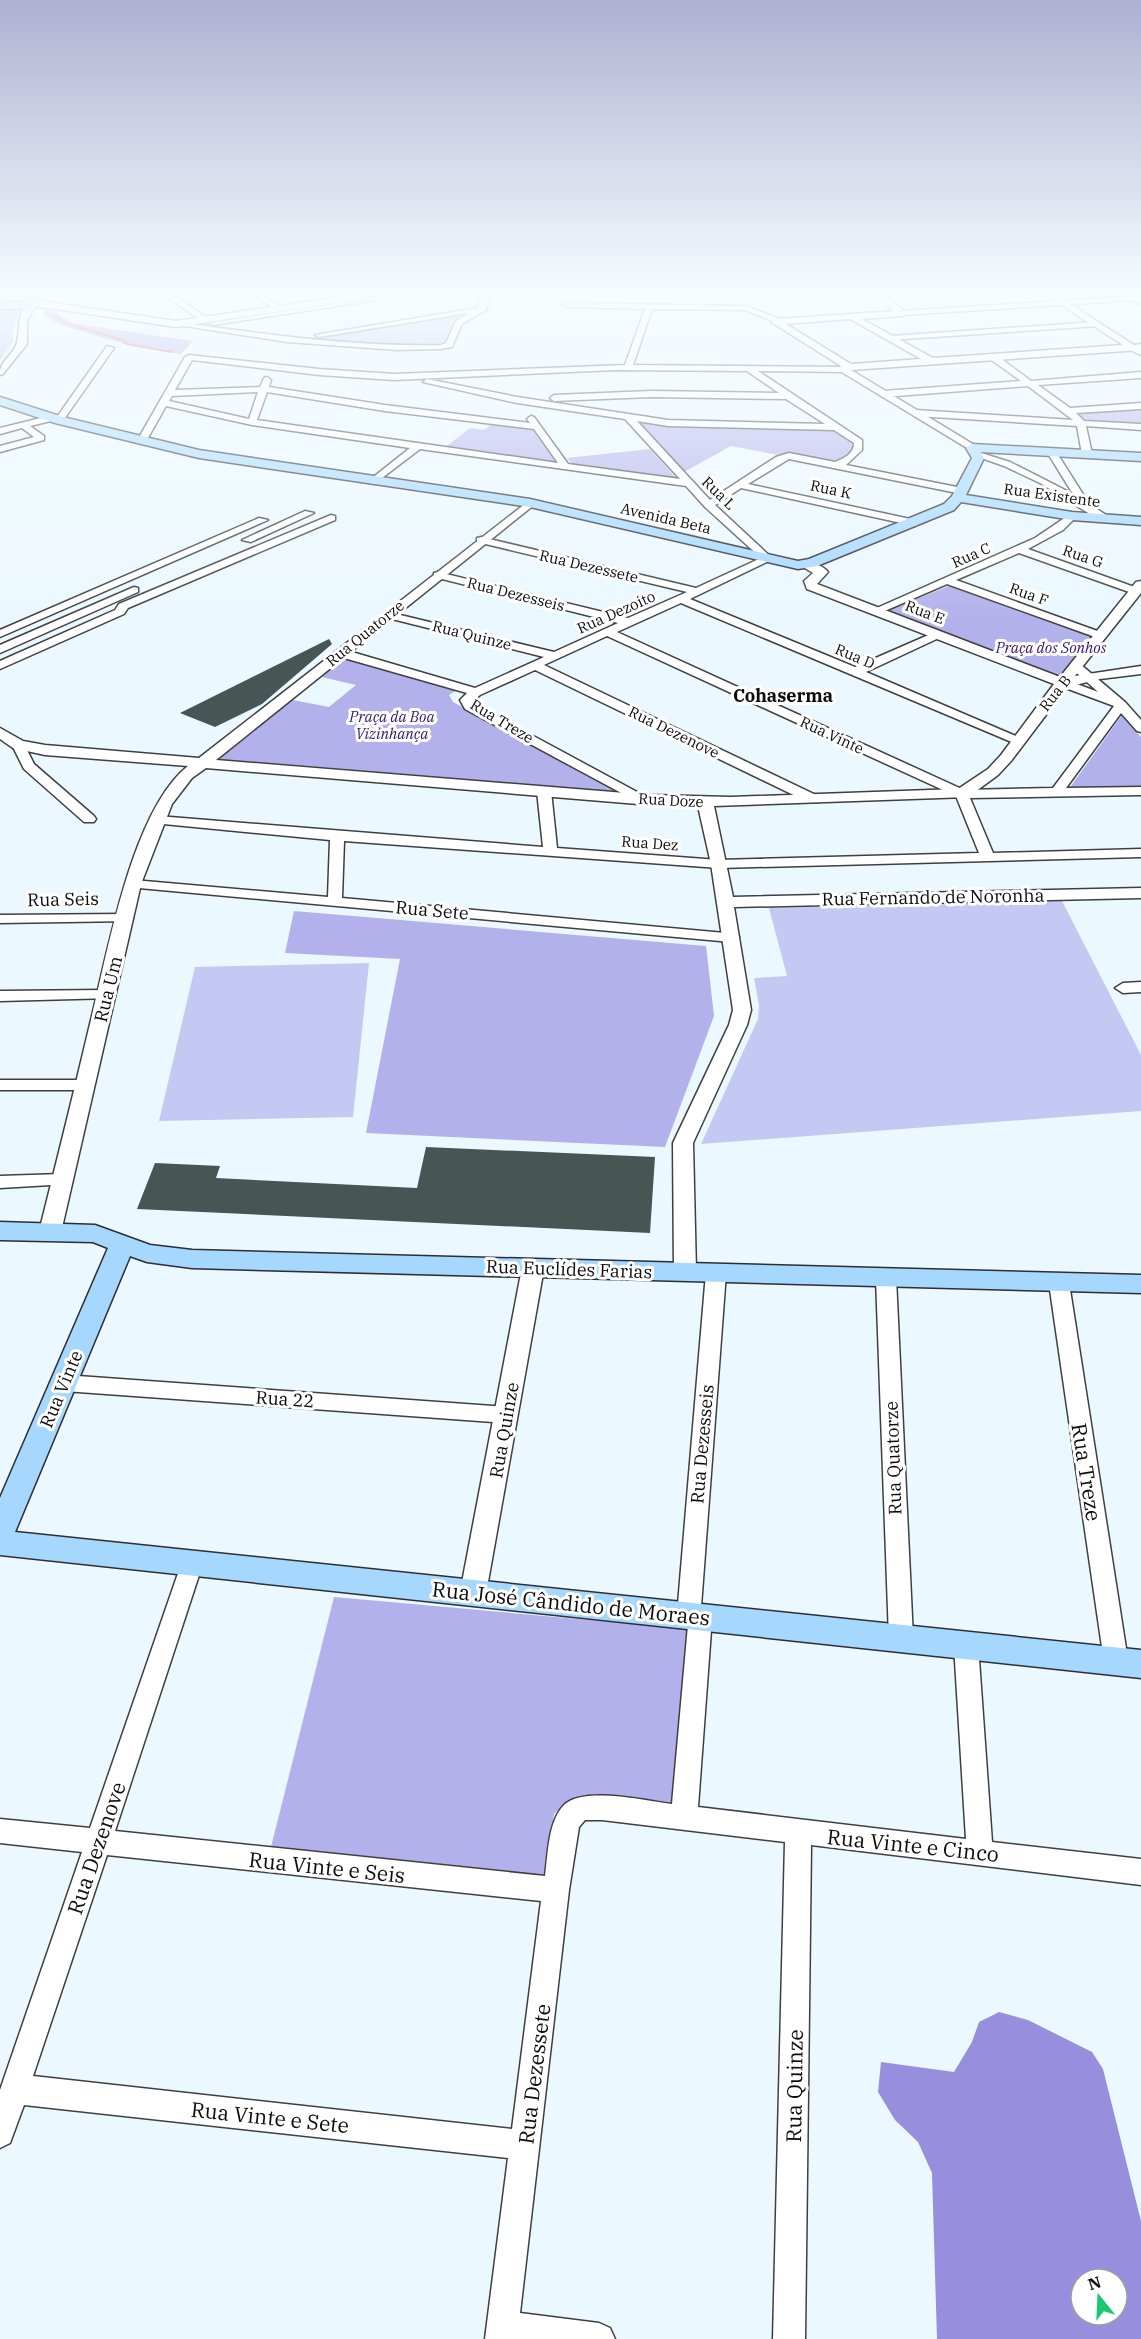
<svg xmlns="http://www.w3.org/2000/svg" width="1141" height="2339" font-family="'IBM Plex Serif',serif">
<rect width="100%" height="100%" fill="#ebf8ff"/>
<g fill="#b3b1ec">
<polygon points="7,308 21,308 12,329 14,341 0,360 0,310"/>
<polygon points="474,311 457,322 444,345 397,346 306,339"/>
<polygon points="1137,408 1141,411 1141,426 1086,422 1074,413"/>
<polygon points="638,423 707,427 833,429 848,438 854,447 851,452 834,463 794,454 778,455 731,446 682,473"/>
<polygon points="492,424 533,429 558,463 443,449 470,428 484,430"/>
<polygon points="650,449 677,479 573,465 567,458"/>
<polygon points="951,585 1093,636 1059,677 885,612"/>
<polygon points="345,658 457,690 449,695 453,702 621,792 212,762 293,700 329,707 356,685 322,677"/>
<polygon points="1122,715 1141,737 1141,788 1068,790"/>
<polygon points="294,911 706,946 714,1016 665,1147 366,1133 400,959 285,953"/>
<polygon points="334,1597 689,1629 677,1805 580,1796 568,1801 554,1814 546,1880 270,1851"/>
</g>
<g fill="#978fde" fill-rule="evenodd">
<polygon points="53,311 70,322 90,326 193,341 181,354 128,345 60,325 43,315 44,312"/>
<path d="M999,2012L1028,2020L1092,2052L1103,2069L1141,2221V2339H937L932,2173L918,2142L895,2120L878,2092L881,2062L954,2072L972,2042L979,2022ZM1081,2279H1117V2315H1081Z"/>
</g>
<g fill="#c4c9f3">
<polygon points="1062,901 1141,1055 1141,1111 701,1144 758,1019 759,1005 754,978 787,976 769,908"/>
<polygon points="369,963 353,1117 159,1121 195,967"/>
</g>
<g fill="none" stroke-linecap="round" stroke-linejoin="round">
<polyline stroke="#d82b35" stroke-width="2" points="36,307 45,309 65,323 123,340 127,344 171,352"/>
</g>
<g fill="#475554">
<polygon points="329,639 332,644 262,704 215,727 180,713"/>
<polygon points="426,1147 655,1157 650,1233 137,1209 155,1163 220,1166 216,1178 417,1188"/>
</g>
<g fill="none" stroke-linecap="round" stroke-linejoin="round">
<g stroke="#3f3f3f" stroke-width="3">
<g id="minor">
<polygon points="164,295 173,295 209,319 202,321"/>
<polygon points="254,295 263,295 283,308 276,310"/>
<polygon points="392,295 410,295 213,325 209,323"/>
<path d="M483,295H491L486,310L462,324L452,347L441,349L397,350L287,342L172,324L176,322C264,334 352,347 441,345L446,343L456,321L469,313L319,337L315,335L477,308Z"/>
<polygon points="1135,296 1138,296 1138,300 902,315 898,313 902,311"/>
<path d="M564,303L746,306L782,320L775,322L745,310L652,309L633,365L846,367V371L843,372L758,371L862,440V450L846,465L962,488L967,491L962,494L789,459L748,484L915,520L920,523L915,526L741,488L715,505L773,559L690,599L855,667L933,633H941V637L866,672L1025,740L1024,743H1014L681,603L617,632L964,790L1053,788L1114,706L1060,686L1058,683L1064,679L1098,692L1070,667L1072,664H1080L1125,702L1141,720V732L1137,731L1121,713L1066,788L1141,787V795L970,798L993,853L1141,849V857L719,868L344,841L342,898L736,934L739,937L731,942L128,887L126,884L128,881L133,880L328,897L330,840L153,823L151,820L153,817L158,816L543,847L537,791L544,787L551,791L557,848L719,860L979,853L956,796L607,636L544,665L818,796L820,799L818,802H808L535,670L480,695L473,701L474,704L650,799L648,802H638L465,709L460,700L467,693L337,656L335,653L341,649L345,650L475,688L544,657L384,617V613L388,612L554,652L618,623L434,577V573L438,572L628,618L687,592L477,542V538L481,537L696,588L761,558L705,507L686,486L420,449L374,484L369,481L371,479L410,448L252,425L166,406L145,443L137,441L185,357L189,355L319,369L394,374L625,365L645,309L567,307L563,305ZM192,360L319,375L394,380L615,370L747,371L779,393L651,391L554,395L550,398L554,401L651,397L786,399L825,424L668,420L517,397L427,379L423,382L517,403L625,419L680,479L568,464L534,417L531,416L527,419L530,423L385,405L269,387L271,380L267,377L264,378L260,387L175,390ZM258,392L249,419L169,401L172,396ZM267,392L385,411L534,429L558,463L257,420ZM637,421L668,426L834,430L854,443C854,454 844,458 835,462L789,453L776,457L710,500Z"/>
<polygon points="1096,322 1100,324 1099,326 890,340 886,338 890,336"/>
<polygon points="107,346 114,348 62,422 55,420 30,426 44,436 44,440 0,452 0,446 34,437 22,428 0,434 0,428 53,415 57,417"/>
<polygon points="1130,346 1141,349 1141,355 1130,350"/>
<polygon points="990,355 996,355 1031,381 1141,372 1141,378 1038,385 1070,408 1141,403 1141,409 1076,413 1084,421 1141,424 1141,430 1086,426 1092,454 1087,457 1082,454 1077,426 916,416 912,413 916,410 1073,420 1028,386 883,397 879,394 883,391 1021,381 990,359"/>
<polygon points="1049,450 1055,450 1086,499 1085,501 1109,517 1109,521 1101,521 1040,483 1004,466 973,455 978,452 1010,462 1073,494 1047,452"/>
<polygon points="305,511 314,513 251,542 242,540"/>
<polygon points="1072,513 1077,516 1063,530 1028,549 1140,589 1140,593 1132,593 1019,553 956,580 1103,633 1103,637 1095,637 947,584 880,613 876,614 870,611 1035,538"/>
<polygon points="331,515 335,516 335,520 128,608 124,614 0,669 0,661 115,610 119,604"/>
<polygon points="259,518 268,520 0,637 0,630"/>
<polygon points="134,587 138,588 138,592 0,653 0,645"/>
<polygon points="18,741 23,742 34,764 94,816 96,819 94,822 84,822 24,769 12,745"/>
<polygon points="126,914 131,915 133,918 131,921 0,923 0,915"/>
<polygon points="1141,982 1141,992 1123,993 1115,988 1123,983"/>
<polygon points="107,990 113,992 115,995 113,998 0,1001 0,991"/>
<polygon points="0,1080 85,1080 91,1081 93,1085 91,1089 85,1090 0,1090"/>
<polygon points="62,1174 68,1176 71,1180 68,1184 0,1188 0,1176"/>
<path d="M716,1266L723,1268L726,1273L701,1607L708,1610L712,1617L698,1807L966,1839L954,1645L958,1638L966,1635L974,1638L978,1645L992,1842L1141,1859V1885L811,1845L805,2339H773L785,1842L602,1820H585L579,1827L569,1890L520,2313L599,2323L610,2328L615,2339H485L508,2158L24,2105L10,2143L0,2148V2090L82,1852L0,1843V1819L90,1828L184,1556L192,1554L200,1556L203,1563L115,1831L545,1876C548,1855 548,1821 564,1805C584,1786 646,1801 672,1804L688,1625L681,1623L677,1616L706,1273L709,1268ZM107,1855L541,1901L512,2129L33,2076Z"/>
<polygon points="886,1271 893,1273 896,1278 913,1638 909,1645 901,1648 893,1645 889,1638 876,1278 879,1273"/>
<polygon points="1059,1276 1066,1278 1069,1283 1128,1661 1124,1668 1116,1671 1108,1668 1104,1661 1049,1283 1052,1278"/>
<polygon points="64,1375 507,1407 514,1409 517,1415 514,1421 507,1423 64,1391 57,1388 54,1383 57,1378"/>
</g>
</g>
<g stroke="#3f3f3f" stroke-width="3">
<g id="tertiary">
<path d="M353,295H373L369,298L176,327L35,306L27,321V344L3,374L0,375C0,358 14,356 17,342C21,328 15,307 34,300L176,321Z"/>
<path d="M876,295H885L906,313L902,316L862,319L933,358L1123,345L1046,295H1056L1134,345L1141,344V350L851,370L976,446V450L972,451L840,371L838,369L841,366L771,322L776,319L894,311ZM850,319L921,359L851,364L786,324Z"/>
<polygon points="1125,295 1135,295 1141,298 1141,304"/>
<path d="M530,500L534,501V505L216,760L650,795L731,797L958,789L988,769L1001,755L1054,684L807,589L804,581L813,573L800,565L802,562C810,560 823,566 828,572L817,584L1060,677L1136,582L1141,581V593L1075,676L1141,666V674L1100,679L1067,687L1011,761L998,775L968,797L714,806L733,897L1141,888V898L734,907L751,1010L747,1025L693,1143L696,1272L693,1278L685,1280L677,1278L674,1272L673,1143L729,1025L733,1010L711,864L698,806L650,805L206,768L192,778L172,804L141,884L61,1232L58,1237L50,1239L42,1237L39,1232C56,1164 73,1096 89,1028C107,957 131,811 188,766L45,755L13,748L0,739V728L23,741L45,745L199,758Z"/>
<polygon points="533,1260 541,1262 544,1268 486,1593 483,1601 473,1604 463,1601 460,1593 522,1268 525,1262"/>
</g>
</g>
<g stroke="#2e2e2e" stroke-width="3">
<g id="secondary">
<path d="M31,295H41C39,312 14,309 0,309V303L30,301Z"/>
<polygon points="0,397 63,417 199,450 530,499 798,561 809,559 944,504 952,496 972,458 966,448 972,444 1141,453 1141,461 981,452 984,458 966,495 1072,512 1141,517 1141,525 1072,520 961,502 954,510 817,566 798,569 530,507 199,458 55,423 0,405"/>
<polygon points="0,1222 95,1225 150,1245 192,1250 1141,1275 1141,1293 192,1268 147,1262 130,1256 15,1532 1141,1650 1141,1678 0,1555 0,1498 108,1248 93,1242 0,1240"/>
</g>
</g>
<use href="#minor" fill="#fff" fill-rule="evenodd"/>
<use href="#tertiary" fill="#fff" fill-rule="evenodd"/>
<use href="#secondary" fill="#a6d8ff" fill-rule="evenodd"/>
</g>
<linearGradient id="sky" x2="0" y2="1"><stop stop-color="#afb0d2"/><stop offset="0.47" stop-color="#f6fcff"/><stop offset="1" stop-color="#f6fcff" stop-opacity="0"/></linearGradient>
<rect width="1141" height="622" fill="url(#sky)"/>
<g text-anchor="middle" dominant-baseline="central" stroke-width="6" stroke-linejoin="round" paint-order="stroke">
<g font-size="15" fill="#0c0c0c" stroke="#fff">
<text transform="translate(831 489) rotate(12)">Rua K</text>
<text transform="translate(719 493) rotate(44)">Rua L</text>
<text transform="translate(1052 495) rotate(8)">Rua Existente</text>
<text transform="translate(666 518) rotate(13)">Avenida Beta</text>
<text transform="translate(971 555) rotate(-24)">Rua C</text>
<text transform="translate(1083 556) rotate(19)">Rua G</text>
<text transform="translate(589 566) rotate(13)">Rua Dezessete</text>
<text transform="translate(516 594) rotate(14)">Rua Dezesseis</text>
<text transform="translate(1029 594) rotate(20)">Rua F</text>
<text transform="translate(616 612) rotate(-24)">Rua Dezoito</text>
<text transform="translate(925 612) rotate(21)">Rua E</text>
<text transform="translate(365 633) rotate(-39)">Rua Quatorze</text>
<text transform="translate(472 635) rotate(14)">Rua Quinze</text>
<text transform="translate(855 656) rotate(23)">Rua D</text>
<text transform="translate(1055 693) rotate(-52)">Rua B</text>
<text transform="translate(502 721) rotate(31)">Rua Treze</text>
<text transform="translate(674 732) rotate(26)">Rua Dezenove</text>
<text transform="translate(832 735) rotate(25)">Rua Vinte</text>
<text transform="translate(671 800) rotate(3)">Rua Doze</text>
<text transform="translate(650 843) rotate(4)">Rua Dez</text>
</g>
<g font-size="15" font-style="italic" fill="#331768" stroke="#fff">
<text x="1051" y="647">Praça dos Sonhos</text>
<text x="392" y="716">Praça da Boa<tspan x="392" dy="17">Vizinhança</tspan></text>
</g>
<g font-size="18" font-weight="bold" fill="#0c0c0c" stroke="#fff">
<text x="783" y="695">Cohaserma</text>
</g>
<g font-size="18" fill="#0c0c0c" stroke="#fff">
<text transform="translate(933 897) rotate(-1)">Rua Fernando de Noronha</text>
<text transform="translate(63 899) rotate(-1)">Rua Seis</text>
<text transform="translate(432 910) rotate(5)">Rua Sete</text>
<text transform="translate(108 989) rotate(-76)">Rua Um</text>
<text transform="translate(569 1269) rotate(2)">Rua Euclídes Farias</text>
<text transform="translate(61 1389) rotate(-67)">Rua Vinte</text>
<text transform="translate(285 1399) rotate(4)">Rua 22</text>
<text transform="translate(504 1430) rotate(-80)">Rua Quinze</text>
<text transform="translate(702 1444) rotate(-85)">Rua Dezesseis</text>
<text transform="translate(893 1458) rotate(-92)">Rua Quatorze</text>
</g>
<g font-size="21" fill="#0c0c0c" stroke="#fff">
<text transform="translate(1087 1472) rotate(81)">Rua Treze</text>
<text transform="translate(571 1603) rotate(6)">Rua José Cândido de Moraes</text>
<text transform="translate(913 1845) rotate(6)">Rua Vinte e Cinco</text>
<text transform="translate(96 1848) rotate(-71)">Rua Dezenove</text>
<text transform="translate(327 1867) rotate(6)">Rua Vinte e Seis</text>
<text transform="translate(534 2074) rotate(-83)">Rua Dezessete</text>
<text transform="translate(794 2086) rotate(-89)">Rua Quinze</text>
<text transform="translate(270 2117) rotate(6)">Rua Vinte e Sete</text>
</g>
</g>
<g transform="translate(1099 2297) rotate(342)"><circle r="28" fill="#ffffff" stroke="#9e9e9e" stroke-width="1.5"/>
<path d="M0-4.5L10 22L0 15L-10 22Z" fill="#19c770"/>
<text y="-9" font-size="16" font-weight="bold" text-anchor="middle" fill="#0c0c0c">N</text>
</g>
</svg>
